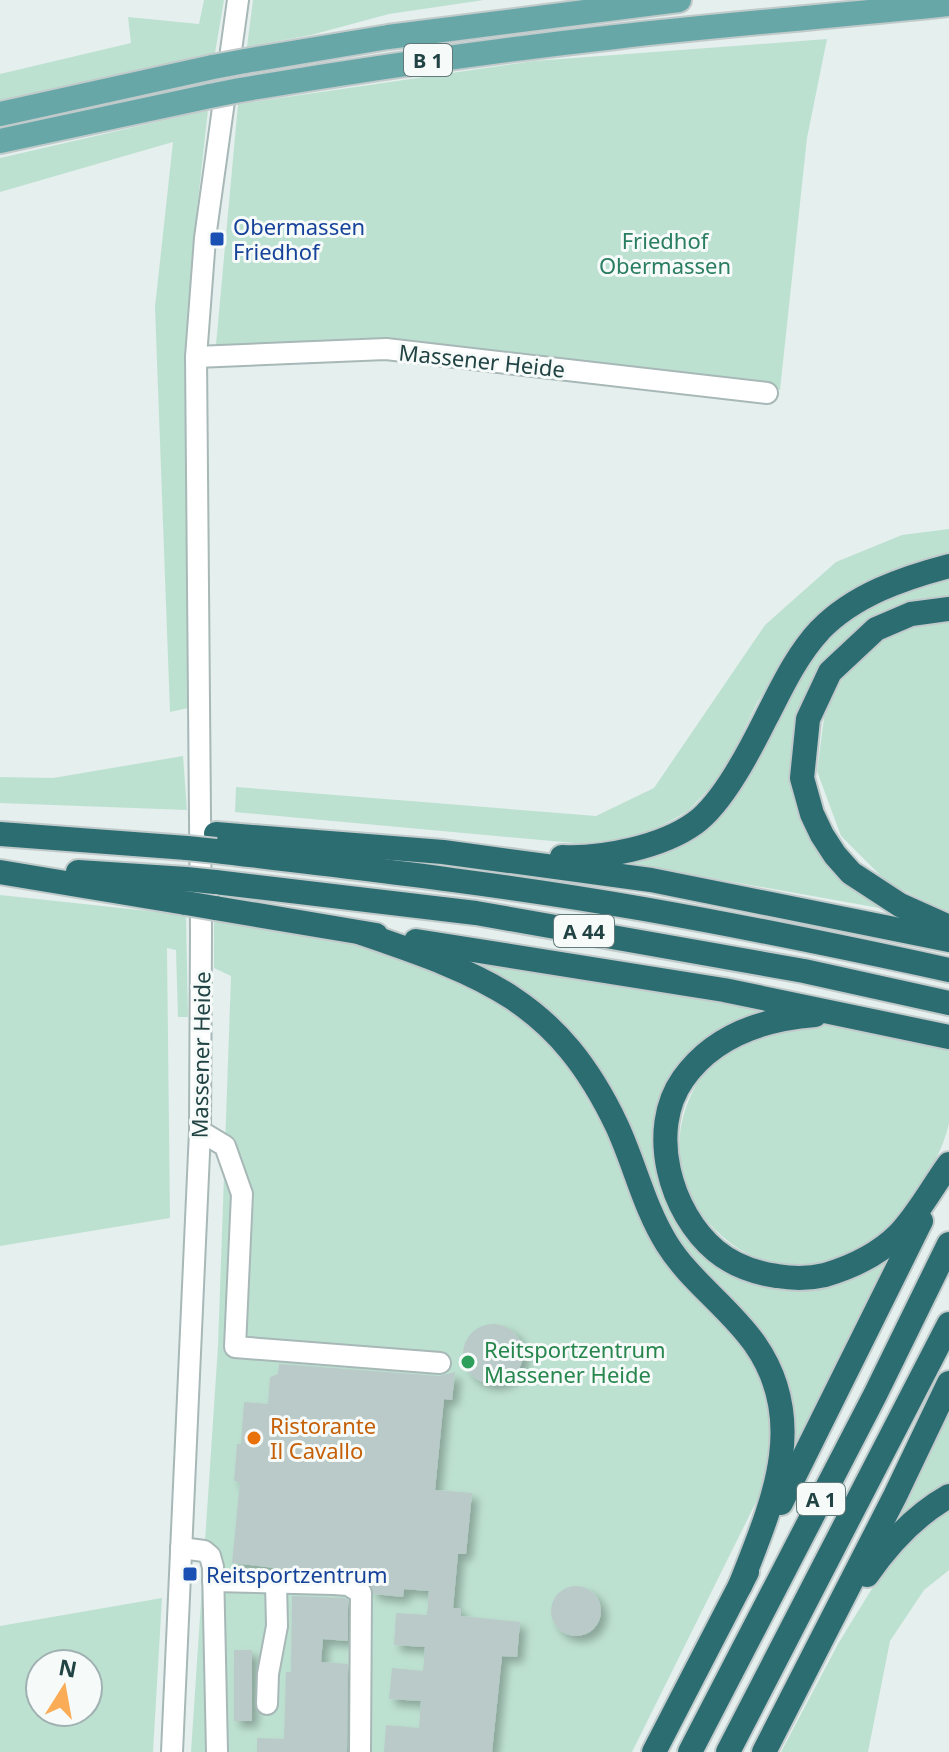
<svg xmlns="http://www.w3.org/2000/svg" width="949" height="1752" font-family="'Noto Sans',sans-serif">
<defs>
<filter id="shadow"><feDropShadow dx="6" dy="6" stdDeviation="4" flood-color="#0004"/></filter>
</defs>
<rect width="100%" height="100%" fill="#e5efed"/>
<g fill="#bde1d1" fill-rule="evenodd">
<polygon points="204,0 224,0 215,53 0,101 0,74 131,43 128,17 199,24"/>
<polygon points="253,0 484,0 389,14 311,35 247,47"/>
<polygon points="827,39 807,138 780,390 477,354 216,345 238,104 534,61"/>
<polygon points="208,110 192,255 186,401 188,708 170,712 155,307 173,142 0,192 0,158"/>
<polygon points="949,529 949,552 865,581 807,628 758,701 722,775 688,811 643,836 585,844 235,812 236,787 596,816 654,788 765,625 836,562 902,535"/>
<polygon points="949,572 949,595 895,608 854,631 820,668 806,827 885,909 616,861 684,840 810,656 847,619 883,596"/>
<polygon points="933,620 949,620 949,913 888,883 841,836 817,771 825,711 851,664 888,637"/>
<polygon points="183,756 187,810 0,803 0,777 53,778"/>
<polygon points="0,895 186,915 188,1017 178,1017 176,950 167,948 170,1218 0,1246"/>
<polygon points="214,920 322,937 418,962 518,1015 569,1067 614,1147 645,1230 693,1294 740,1342 767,1391 773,1425 766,1482 632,1752 191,1752 218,1346 231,976 214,968"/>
<polygon points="473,956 766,1010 752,1016 663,1115 685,1226 807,1284 904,1235 790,1461 791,1417 675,1244 603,1087 471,964"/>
<path d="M814,1024L871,1030L949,1049C949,1071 949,1102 949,1123C944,1148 929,1172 915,1194C901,1215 889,1234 867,1248C771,1311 645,1210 688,1102C697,1081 713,1051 736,1042C760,1032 789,1030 814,1024Z"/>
<polygon points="949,1401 949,1489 885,1544"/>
<polygon points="949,1507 949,1570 924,1590 890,1641 868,1752 781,1752 838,1644 884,1569 905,1543"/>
<path d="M162,1598L153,1752H0V1626ZM88,1664V1712H40V1664Z"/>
</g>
<g fill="#bacac8" filter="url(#shadow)">
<circle cx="493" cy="1354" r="30"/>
<polygon points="279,1364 439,1376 455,1372 452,1400 444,1399 435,1490 472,1493 466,1554 458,1554 453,1608 461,1608 461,1616 520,1622 517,1657 502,1656 492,1752 384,1752 386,1725 419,1728 421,1701 389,1699 392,1668 423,1671 425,1647 394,1645 396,1613 427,1615 429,1591 404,1589 403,1597 374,1594 368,1582 350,1572 292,1570 232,1563 240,1482 234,1481 237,1444 241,1444 244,1402 268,1404 270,1377 278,1374"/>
<circle cx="576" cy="1611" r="25"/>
<polygon points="292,1596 344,1598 348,1600 348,1641 323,1639 321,1662 348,1664 347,1752 257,1752 257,1738 284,1739 286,1672 291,1672"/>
<rect x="234" y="1650" width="18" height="71"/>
</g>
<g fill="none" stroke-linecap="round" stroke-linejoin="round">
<g stroke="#a7b8b7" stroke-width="24">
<g id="minor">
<polyline points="196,357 386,349 767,393"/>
<polyline points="200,1131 225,1146 242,1194 235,1347 440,1363"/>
<polyline points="181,1548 204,1551 210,1556 213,1567 217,1752"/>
<polyline points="213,1581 334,1584 348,1585 361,1593 360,1752"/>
<polyline points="267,1704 268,1674 277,1626 276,1583"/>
<polyline points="172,1752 200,1131 201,932 196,357 205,238 238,0"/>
</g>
</g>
<g stroke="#c1caca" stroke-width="28">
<g id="major">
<polyline points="245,61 388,37 679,0"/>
<path d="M240,90C365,69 489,51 615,37C726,24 838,16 949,4"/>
<polyline points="0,114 213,67"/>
<polyline points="0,141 210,96"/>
</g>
</g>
<g stroke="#c1caca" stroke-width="28">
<g id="highway">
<polyline points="949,609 911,614 876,629 830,672 808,719 802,778 812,814 822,835 835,855 851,873 900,905 949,927"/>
<polyline points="0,834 187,848"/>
<polyline points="216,834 443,852 651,880 949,940"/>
<path d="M216,851C359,868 502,884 644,909C746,927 848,948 949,970"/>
<path d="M562,857C602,859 662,847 695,823C723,803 751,748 766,718C782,687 796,656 820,630C854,595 903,578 949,566"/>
<polyline points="0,872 186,903"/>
<polyline points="78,872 186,879"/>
<polyline points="215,882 476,913 804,971 949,1003"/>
<polyline points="215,908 376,935"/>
<path d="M361,933C484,975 558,1001 617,1126C635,1165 644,1207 667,1244C690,1281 730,1308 755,1344C810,1423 771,1506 740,1586"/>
<polyline points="416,941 724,990 949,1037"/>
<path d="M815,1015C763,1019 714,1035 683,1079C647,1130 670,1213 716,1251C733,1265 756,1273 777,1276C795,1279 808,1279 825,1275C852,1267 879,1254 899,1234C918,1214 933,1186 949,1164"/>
<polyline points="781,1503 921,1221"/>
<path d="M867,1575C888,1545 917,1514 949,1496"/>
<polyline points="654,1752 747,1572"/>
<polyline points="690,1752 875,1395 949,1244"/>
<polyline points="728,1752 949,1324"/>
<polyline points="764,1752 895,1496 949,1383"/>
</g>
</g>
<use href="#minor" stroke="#fff" stroke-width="20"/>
<use href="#major" stroke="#67a7a8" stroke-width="24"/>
<use href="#highway" stroke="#2c6d72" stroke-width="24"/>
<g stroke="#c1caca" stroke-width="28" stroke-linecap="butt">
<g id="major-bridge">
<polyline points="213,67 245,61"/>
<polyline points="210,96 240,90"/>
</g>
</g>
<g stroke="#c1caca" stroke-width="28" stroke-linecap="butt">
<g id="highway-bridge">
<polyline points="187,848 216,851"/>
<polyline points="186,879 215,882"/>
<polyline points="186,903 215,908"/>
</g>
</g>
<use href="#major-bridge" stroke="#67a7a8" stroke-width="24"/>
<use href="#highway-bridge" stroke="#2c6d72" stroke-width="24"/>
</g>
<g fill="#1a4fb4" stroke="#f6fbfa" stroke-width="3">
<rect x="209" y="231" width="16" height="16" rx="4"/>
<rect x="182" y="1566" width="16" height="16" rx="4"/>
</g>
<circle fill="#2e9e5b" stroke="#f6fbfa" stroke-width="3" cx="468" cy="1362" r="8"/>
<circle fill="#e8710a" stroke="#f6fbfa" stroke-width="3" cx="254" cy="1438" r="8"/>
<g text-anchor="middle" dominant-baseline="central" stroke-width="6" stroke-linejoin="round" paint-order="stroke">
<g fill="#f6fbfa" stroke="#627a7a" stroke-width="2">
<rect x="404" y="44" width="48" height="32" rx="6"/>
<rect x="554" y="915" width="60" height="32" rx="6"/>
<rect x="797" y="1483" width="48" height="32" rx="6"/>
</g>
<g font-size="20" font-weight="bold" fill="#224343">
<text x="428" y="60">B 1</text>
<text x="584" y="931">A 44</text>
<text x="821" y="1499">A 1</text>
</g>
<g font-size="22" fill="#164399" stroke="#f6fbfa" text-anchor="start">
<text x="233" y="226">Obermassen<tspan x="233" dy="25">Friedhof</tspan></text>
<text x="206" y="1574">Reitsportzentrum</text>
</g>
<g font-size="22" fill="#297d61" stroke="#f6fbfa">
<text x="665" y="240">Friedhof<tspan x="665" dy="25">Obermassen</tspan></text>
</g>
<g font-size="22" fill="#224343" stroke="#f6fbfa">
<text transform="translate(482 360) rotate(6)">Massener Heide</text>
<text transform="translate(200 1055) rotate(-89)">Massener Heide</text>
</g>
<g font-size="22" fill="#27864d" stroke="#f6fbfa" text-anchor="start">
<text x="484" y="1349">Reitsportzentrum<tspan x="484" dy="25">Massener Heide</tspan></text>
</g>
<g font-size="22" fill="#c56008" stroke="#f6fbfa" text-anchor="start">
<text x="270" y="1425">Ristorante<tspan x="270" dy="25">Il Cavallo</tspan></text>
</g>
</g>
<g transform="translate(64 1688) rotate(11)"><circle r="38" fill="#f6fbfa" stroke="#a1b1b1" stroke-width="2"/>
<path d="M0-6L14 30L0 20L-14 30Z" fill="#fbac57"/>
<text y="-12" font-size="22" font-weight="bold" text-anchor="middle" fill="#224343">N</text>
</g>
</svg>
